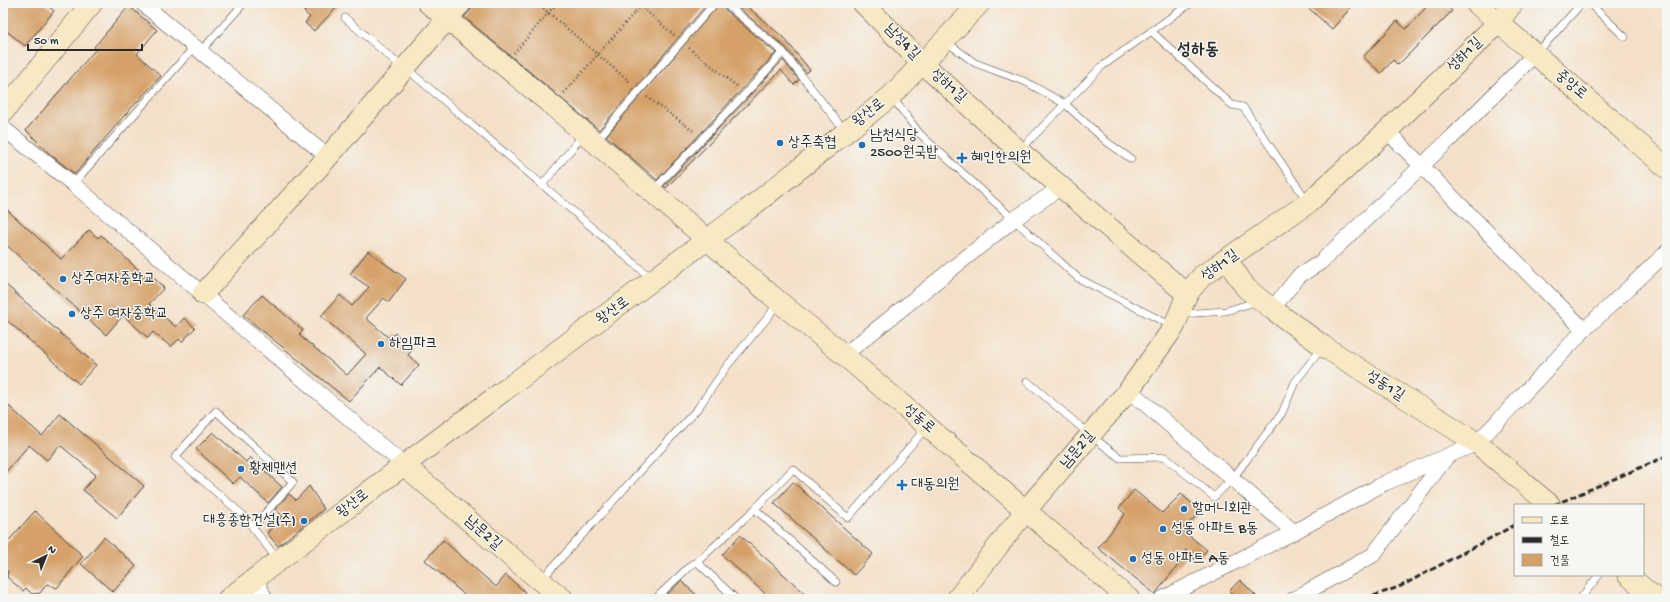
<svg xmlns="http://www.w3.org/2000/svg" width="1670" height="602" font-family="'Gochi Hand','Poor Story',sans-serif">
<rect width="100%" height="100%" fill="#f6f6f2"/>
<filter id="ink" filterUnits="userSpaceOnUse"><feTurbulence type="fractalNoise" baseFrequency=".025" numOctaves="2"/><feDisplacementMap in="SourceGraphic" scale="8" xChannelSelector="R" yChannelSelector="G"/><feConvolveMatrix kernelMatrix="1 2 1 2 8 2 1 2 1" color-interpolation-filters="sRGB"/></filter>
<filter id="wash" filterUnits="userSpaceOnUse"><feTurbulence type="fractalNoise" baseFrequency=".012" numOctaves="4" result="noise"/><feDisplacementMap in="SourceGraphic" scale="16" xChannelSelector="R" yChannelSelector="G"/><feGaussianBlur stdDeviation="0.9" result="paint"/><feColorMatrix in="noise" values="0 0 0 0 0 0 0 0 0 0 0 0 0 0 0 0 0 1.4 0 .05"/><feComposite in="paint" operator="in"/></filter>
<g filter="url(#wash)">
<rect width="100%" height="100%" fill="#f4e0c8"/>
<g id="blocks">
<g fill="#d6a169">
<polygon points="3,3 44,3 54,11 25,46 3,28"/>
<polygon points="312,3 341,3 314,31 305,23 310,17 304,12"/>
<polygon points="473,3 708,3 599,130 464,17 470,11"/>
<polygon points="720,3 722,7 776,53 657,180 606,136"/>
<polygon points="733,3 743,3 784,38 810,70 806,73 786,48"/>
<polygon points="1303,3 1355,3 1332,29"/>
<polygon points="1430,3 1443,3 1452,11 1398,65 1393,60 1381,73 1363,57 1397,21 1406,29"/>
<polygon points="129,6 157,30 137,54 161,76 124,116 75,174 52,156 26,130 96,49 94,47"/>
<polygon points="783,60 799,80 794,85 781,70 666,188 664,186"/>
<polygon points="3,206 61,259 89,230 98,238 101,235 146,277 150,274 164,288 149,304 176,327 184,318 195,328 182,342 179,339 171,347 153,332 148,338 123,315 106,335 3,242"/>
<polygon points="368,251 406,279 389,302 384,298 366,318 390,339 395,333 413,349 408,355 419,365 401,385 380,367 349,401 243,315 262,295 303,330 299,335 347,375 366,354 321,316 340,295 352,306 369,287 350,274"/>
<polygon points="3,282 96,365 79,384 3,317"/>
<polygon points="3,401 42,436 60,414 144,486 117,518 83,490 96,475 60,445 47,460 29,445 3,475"/>
<polygon points="213,432 246,462 250,457 282,487 268,503 240,477 233,484 196,449"/>
<polygon points="793,482 873,554 854,575 774,503"/>
<polygon points="309,486 324,509 278,546 267,533 283,516 275,509 289,494 296,500"/>
<polygon points="1134,490 1162,513 1181,494 1201,511 1182,530 1207,550 1197,561 1185,550 1187,554 1155,594 1098,548 1125,514 1119,508"/>
<polygon points="35,511 83,556 57,588 47,584 40,593 32,594 26,588 23,591 7,577 8,571 3,567 3,547"/>
<polygon points="740,535 811,599 771,599 722,555"/>
<polygon points="104,537 136,566 113,592 81,564"/>
<polygon points="443,540 496,587 506,575 525,592 519,599 469,599 425,560"/>
<polygon points="1240,580 1259,599 1237,599 1229,591"/>
<polygon points="681,581 701,599 662,599"/>
</g>
</g>
</g>
<g filter="url(#ink)">
<use href="#blocks" fill-opacity="0" stroke="#494643" stroke-width="1"/>
<g fill="none" stroke-linecap="round" stroke-linejoin="round">
<g stroke="#494643" stroke-width="8">
<g id="lane">
<polyline points="725,3 783,52 844,130"/>
<polyline points="1589,3 1625,37"/>
<polyline points="345,18 403,68"/>
<polyline points="1151,31 1232,105 1243,107 1308,202"/>
<polyline points="945,41 975,63 1026,82 1065,104 1107,142 1131,159"/>
<polyline points="201,51 244,3"/>
<polyline points="1537,53 1582,3"/>
<polyline points="407,69 651,278"/>
<polyline points="892,97 920,134 1078,278 1172,326"/>
<polyline points="596,141 715,3"/>
<polyline points="1020,150 1101,67 1191,3"/>
<polyline points="73,184 195,46"/>
<polyline points="542,185 583,135"/>
<path d="M654,190C696,143 742,100 783,52"/>
<polyline points="1182,314 1226,311 1258,301"/>
<polyline points="1027,381 1090,435 1120,458 1165,457 1214,497 1233,478 1282,413 1295,382 1322,348"/>
<polyline points="755,509 836,582"/>
<polyline points="253,527 293,482 216,411 175,457 244,516 277,559"/>
<polyline points="697,562 736,599"/>
<polyline points="542,579 698,408 727,366 769,316 777,303"/>
<polyline points="655,599 692,564 697,562 755,509 793,469 848,518 926,428"/>
<polyline points="1580,599 1599,575"/>
</g>
</g>
<g stroke="#494643" stroke-width="16">
<g id="street">
<polyline points="142,3 328,157"/>
<polyline points="3,128 73,184 404,465"/>
<polyline points="1387,131 1584,330"/>
<polyline points="1272,309 1299,276 1321,262 1451,138 1535,54"/>
<polyline points="844,355 1013,220 1061,187"/>
<polyline points="1129,390 1294,532"/>
<polyline points="256,579 265,599"/>
<polyline points="1162,599 1294,532 1385,483 1477,443 1584,330 1667,252"/>
<polyline points="1294,599 1373,555 1446,458"/>
</g>
</g>
<g stroke="#494643" stroke-width="22">
<g id="secondary">
<polyline points="428,3 553,106 778,301 844,355 1129,599"/>
<polyline points="863,3 923,64 1019,151 1187,294"/>
<polyline points="1476,3 1667,168"/>
<polyline points="3,112 92,3"/>
<polyline points="1227,260 1246,288 1272,309 1323,346 1477,443 1550,505"/>
<polyline points="203,294 328,157 461,3"/>
<polyline points="404,465 516,561 563,599"/>
<polyline points="1628,575 1656,599"/>
<polyline points="228,599 404,465 747,210 836,140 891,96 980,3"/>
<polyline points="957,599 1026,510 1129,390 1174,327 1187,294 1202,276 1308,203 1387,131 1498,23 1513,3"/>
</g>
</g>
<g stroke="#494643" stroke-width="2.5" stroke-dasharray="1 3" stroke-linecap="butt">
<polyline points="537,3 631,83"/>
<polyline points="637,3 675,36"/>
<polyline points="689,48 738,87"/>
<polyline points="514,53 557,3"/>
<polyline points="564,93 643,3"/>
<polyline points="647,97 695,132"/>
</g>
<use href="#lane" stroke="#fff" stroke-width="7"/>
<use href="#street" stroke="#fff" stroke-width="15"/>
<use href="#secondary" stroke="#f7e9c3" stroke-width="21"/>
<g stroke="#2b2b2b" stroke-width="3" stroke-dasharray="6 3" stroke-linecap="butt">
<polyline points="1554,505 1667,456"/>
<polyline points="1365,599 1401,586 1515,525"/>
</g>
</g>
</g>
<g fill="#1f6fb2" stroke="#f6f6f2" stroke-width="1.5">
<circle cx="780" cy="143" r="4"/>
<circle cx="862" cy="145" r="4"/>
<path d="M960 152h4v4h4v4h-4v4h-4v-4h-4v-4h4z"/>
<circle cx="63" cy="279" r="4"/>
<circle cx="72" cy="314" r="4"/>
<circle cx="381" cy="344" r="4"/>
<circle cx="241" cy="469" r="4"/>
<path d="M900 479h4v4h4v4h-4v4h-4v-4h-4v-4h4z"/>
<circle cx="1184" cy="509" r="4"/>
<circle cx="304" cy="521" r="4"/>
<circle cx="1163" cy="529" r="4"/>
<circle cx="1133" cy="559" r="4"/>
</g>
<g text-anchor="middle" dominant-baseline="central" stroke-width="3" stroke-linejoin="round" paint-order="stroke">
<g font-size="15" fill="#2b2b2b" stroke="#f6f6f2">
<text transform="translate(902 42) rotate(46)">남성4길</text>
<text transform="translate(1465 55) rotate(-44)">성하1길</text>
<text transform="translate(1571 85) rotate(41)">중앙로</text>
<text transform="translate(948 86) rotate(42)">성하1길</text>
<text transform="translate(869 113) rotate(-38)">왕산로</text>
<text transform="translate(1220 266) rotate(-36)">성하1길</text>
<text transform="translate(613 311) rotate(-36)">왕산로</text>
<text transform="translate(1385 386) rotate(33)">성동1길</text>
<text transform="translate(919 419) rotate(41)">성동로</text>
<text transform="translate(1078 450) rotate(-50)">남문2길</text>
<text transform="translate(353 504) rotate(-38)">왕산로</text>
<text transform="translate(483 533) rotate(41)">남문2길</text>
</g>
<g font-size="15" fill="#2b2b2b" stroke="#f6f6f2" text-anchor="start">
<text x="870" y="136">남천식당<tspan x="870" dy="17">2500원국밥</tspan></text>
<text x="788" y="143">상주축협</text>
<text x="971" y="158">혜인한의원</text>
<text x="71" y="279">상주여자중학교</text>
<text x="80" y="314">상주 여자중학교</text>
<text x="389" y="344">하임파크</text>
<text x="249" y="469">황제맨션</text>
<text x="911" y="485">대동의원</text>
<text x="1192" y="509">할머니회관</text>
<text x="296" y="521" text-anchor="end">대흥종합건설(주)</text>
<text x="1171" y="529">성동 아파트 B동</text>
<text x="1141" y="559">성동 아파트 A동</text>
</g>
<g font-size="17" font-weight="bold" fill="#2b2b2b" stroke="#f6f6f2">
<text x="1198" y="51">성하동</text>
</g>
</g>
<rect width="1670" height="602" fill="none" stroke="#f6f6f2" stroke-width="16"/>
<rect x="1514" y="504" width="130" height="72" fill="#f6f6f2" stroke="#a5a5a2"/>
<rect x="1522" y="517" width="20" height="6" fill="#f7e9c3" stroke="#a5a5a2"/>
<text x="1550" y="524" font-size="12" fill="#2b2b2b">도로</text>
<rect x="1522" y="537" width="20" height="6" fill="#2b2b2b" stroke="#a5a5a2"/>
<text x="1550" y="544" font-size="12" fill="#2b2b2b">철도</text>
<rect x="1522" y="554" width="20" height="12" fill="#d6a169" stroke="#a5a5a2"/>
<text x="1550" y="564" font-size="12" fill="#2b2b2b">건물</text>
<g transform="translate(46 556) rotate(43)" stroke="#f6f6f2" stroke-width="3" paint-order="stroke">
<path d="M0-3L7 15L0 10L-7 15Z" fill="#2b2b2b"/>
<text y="-6" font-size="11" font-weight="bold" text-anchor="middle" fill="#2b2b2b">N</text>
</g>
<path d="M28 44v6h114v-6" fill="none" stroke="#2b2b2b" stroke-width="2"/>
<text x="34" y="44" font-size="12" fill="#2b2b2b" stroke="#f6f6f2" stroke-width="3" paint-order="stroke">50 m</text>
</svg>
